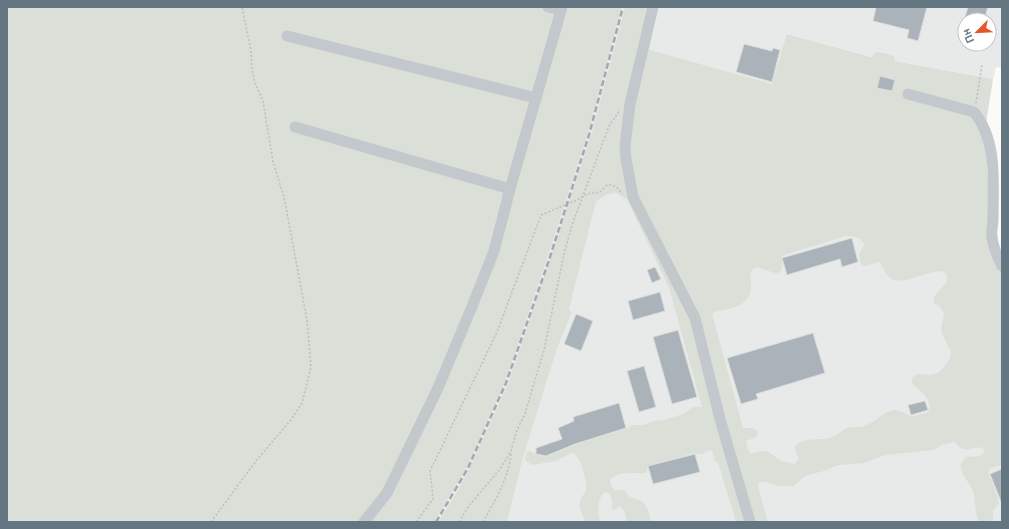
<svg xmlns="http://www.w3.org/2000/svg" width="1009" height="529" font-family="Ubuntu,sans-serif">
<rect width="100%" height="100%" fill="#fafaf8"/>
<g fill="#e8e9e9" fill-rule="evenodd">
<polygon points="622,7 625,7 591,135 508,384 469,469 455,495 438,522 434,522 467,467 505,383 547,259 588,134"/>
<path d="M658,7H1002V68L996,67L993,79L864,55L788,34L772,84L647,49ZM965,20H989V44H965Z"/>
<polygon points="616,193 627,200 669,288 736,522 507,522 523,458 557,349 572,312 569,310 596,202 606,195"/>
<polygon points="929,203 1002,404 1002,522 768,522 699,266"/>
</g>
<g fill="#dadfd7" fill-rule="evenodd">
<polygon points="7,7 622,7 588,134 547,259 505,383 467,467 434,522 7,522"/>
<path d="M625,7H650L628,100V184L688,309L746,522H736L718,463L715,461L712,451L710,450L702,454L693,453L648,466L646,473C634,474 619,470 610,480C613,496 618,487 626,492C629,495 626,495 630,497C632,498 636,498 639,500C647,503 650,514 650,522H626C627,516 625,511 620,506L613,510L612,508V499L608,492H605C596,500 598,511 600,522H586C583,516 578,507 580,501C581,497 585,494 586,489C587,479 581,460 574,453H571L556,461L532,465L525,460L526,452L530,451L535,454L546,457L580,443L626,429L632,425H644L653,421L664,420L683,414L694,407H702L669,288L627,200L616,193L606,195L596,202L569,310L572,312L557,349L523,458L507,522H438L455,495L469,469L508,384L591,135Z"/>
<path d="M787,34L864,55L871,57L876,52C883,53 889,53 895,58V61L993,79L984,136L987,159V174L989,177L1002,269V465L991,468L988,472L998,498L999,503L993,511V522H979C974,512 976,501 973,491C970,483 963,477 961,468C960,464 963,461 966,457C973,456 979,459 984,452L983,448C976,446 970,451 962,449C959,447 957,444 954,442L942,445L933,450L885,455L864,463L838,465L827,470L805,476L794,486H779L764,482H759L758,485L768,522H753L724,418L702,326L637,196L629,159L630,129L647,49L772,84ZM846,236C855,236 859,237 865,244L859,254L861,265C868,268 873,262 880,262C883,267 887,278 893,280C905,284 929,270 943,271C957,285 929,291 934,304L939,306L944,313L941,331L951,352L950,358L945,366L939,372L931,375L917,374L912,378V384C920,391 936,401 927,413L911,417C906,413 899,410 894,410C882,412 875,423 864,426C859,428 853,426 848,428C842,429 839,435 833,437C820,442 807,435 794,447L799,459L795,464L781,461L767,451H762L750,454L746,441L756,437L758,432L753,428H743L712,313C727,308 749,309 751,288C751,281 749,277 752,270L757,267L778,274L782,268V256L784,255Z"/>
</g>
<g fill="#aab3b9" stroke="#dcdcda">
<polygon points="876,7 927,7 918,41 907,38 909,30 873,21"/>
<polygon points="968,7 988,7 984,20 964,20"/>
<polygon points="744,44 772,51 773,48 780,50 772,82 736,72"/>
<polygon points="880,76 895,80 892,91 877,88"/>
<polygon points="852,238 858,262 842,267 840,259 787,275 782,258"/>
<polygon points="655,267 661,279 652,283 647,270"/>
<polygon points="660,292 665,311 633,320 628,301"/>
<polygon points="576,314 593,321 581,351 564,344"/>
<polygon points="678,330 697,397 672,404 653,337"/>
<polygon points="813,333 825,373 756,394 758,399 741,404 727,358"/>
<polygon points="644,366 656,407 639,412 627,371"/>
<polygon points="925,401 928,410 911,415 908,405"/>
<polygon points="619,403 626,428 575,444 546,456 536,454 536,448 562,439 558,428 574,421 573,417"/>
<polygon points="695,454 700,472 653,484 648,466"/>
<polygon points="1002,469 1002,504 990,474"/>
</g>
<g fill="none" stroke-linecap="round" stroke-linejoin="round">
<g stroke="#bbbfc2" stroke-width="1.5" stroke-dasharray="2 2" stroke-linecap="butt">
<polyline points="976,103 982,65"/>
<polyline points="211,522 256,461 290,421 302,403 311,367 307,320 284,197 273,162 263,101 255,83 252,69 251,51 242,7"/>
<path d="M416,522L433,499L430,471L497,332L541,215L577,200L587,194L600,192L607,185C614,184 619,188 622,194"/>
<polyline points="459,522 468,507 500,469 511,451 517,430 525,414 544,350 564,254 572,225 609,126 620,110"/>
<path d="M483,522C495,501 509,478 511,453"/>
</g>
<g stroke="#c3c8cc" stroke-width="11">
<polyline points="548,7 561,10"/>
<polyline points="653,7 630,104 627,129 625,146 626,159 633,197 695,318 720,419 750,522"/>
<polyline points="287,36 536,98"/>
<path d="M908,94L974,112C998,141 993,184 993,219C993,225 991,231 992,237C993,246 998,258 1002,266"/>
<polyline points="295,127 510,189"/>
<polyline points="364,522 387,493 438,388 471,309 494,251 510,189 562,7"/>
</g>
<polyline stroke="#a2aab0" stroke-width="2.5" stroke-dasharray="6 3" stroke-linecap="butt" points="436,522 468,468 506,383 549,260 589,135 623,7"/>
</g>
<rect width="1009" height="529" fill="none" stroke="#657683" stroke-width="16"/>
<g transform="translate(977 32) rotate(246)"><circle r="19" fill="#ffffff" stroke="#c1c8cd"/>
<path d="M0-3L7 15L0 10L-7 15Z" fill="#e4572e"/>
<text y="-6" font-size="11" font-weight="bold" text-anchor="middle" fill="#657683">Пн</text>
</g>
</svg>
